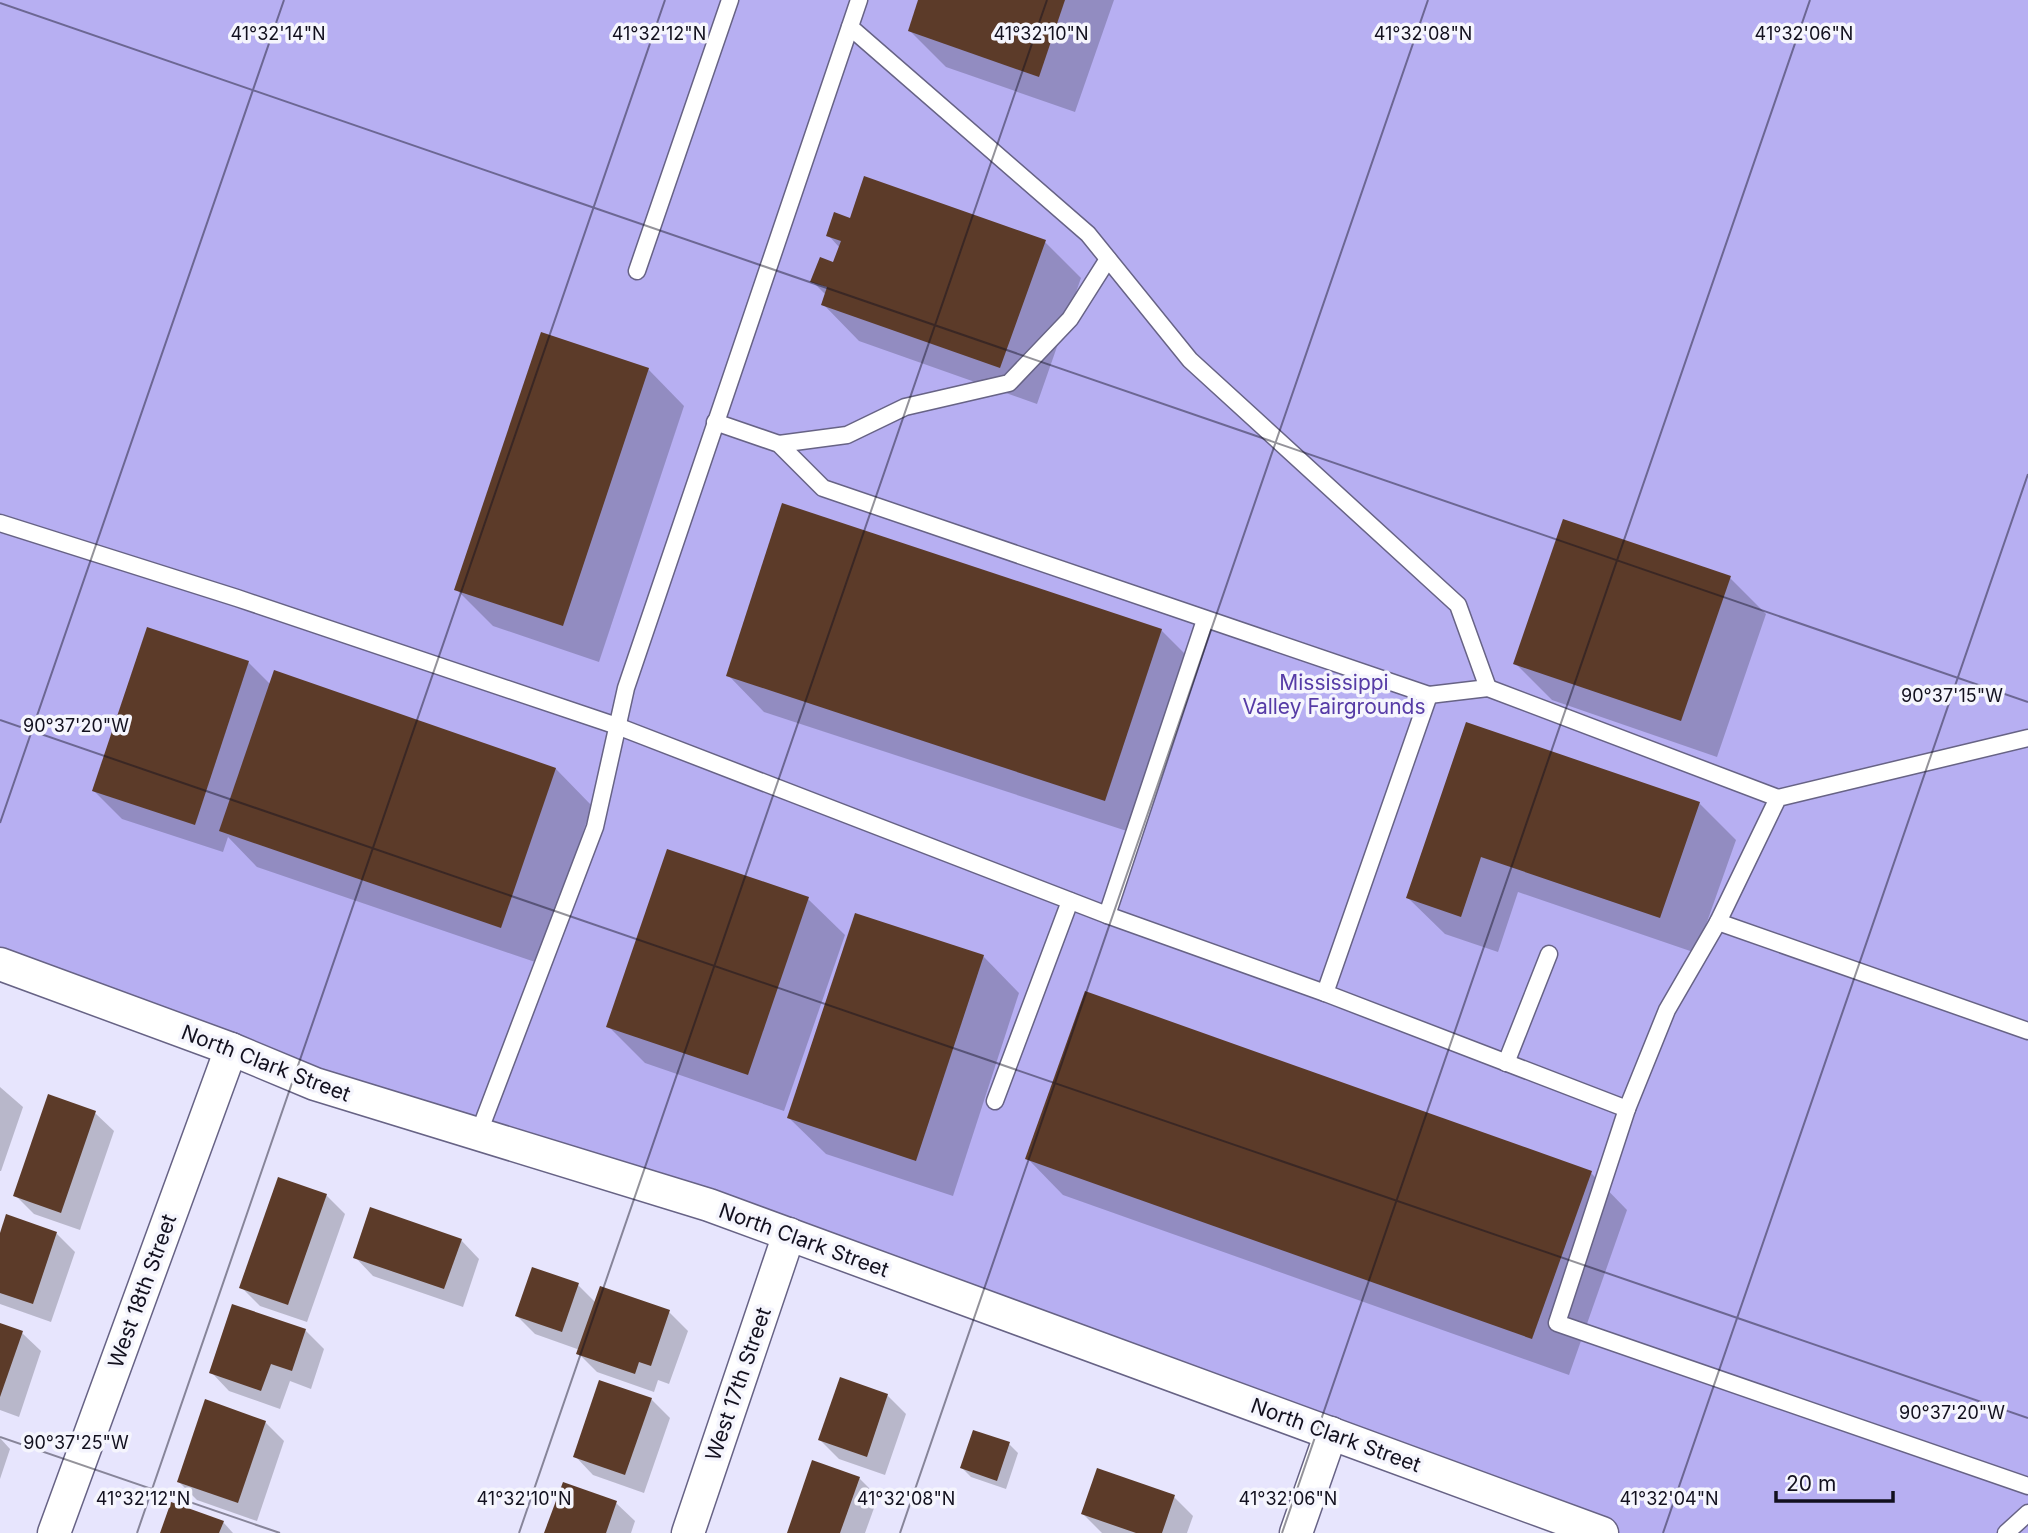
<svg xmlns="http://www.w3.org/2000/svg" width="2028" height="1533" font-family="Inter,sans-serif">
<rect width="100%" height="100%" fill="#e7e5fd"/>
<polygon fill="#b7aff2" points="0,0 2028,0 2028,1533 1602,1533 0,964"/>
<g fill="#0003">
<polygon points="920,0 1114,0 1075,112 946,67 910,31"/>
<polygon points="851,220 1045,242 1081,278 1037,404 859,341 823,304 826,295 812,281 835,264 840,248 828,235"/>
<polygon points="648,369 684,406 599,662 493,626 456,589"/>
<polygon points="1730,578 1766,614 1717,757 1552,700 1515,663"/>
<polygon points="1161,630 1198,667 1142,836 764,712 728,675"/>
<polygon points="248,662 271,685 556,769 592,806 538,963 257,867 228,837 223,852 122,819 94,791"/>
<polygon points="1468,724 1699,803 1736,840 1696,953 1518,892 1498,952 1445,934 1408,898"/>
<polygon points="808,899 845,935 784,1111 645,1063 608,1026"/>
<polygon points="983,956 1019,993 953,1196 826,1154 789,1118"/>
<polygon points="0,1087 23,1107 1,1171 0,1171"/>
<polygon points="95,1113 114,1131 80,1230 34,1214 15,1195"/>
<polygon points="1027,1158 1591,1173 1627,1210 1569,1375 1063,1195"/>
<polygon points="326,1195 345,1214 307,1322 260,1306 241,1287"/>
<polygon points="56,1233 75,1252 51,1322 0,1304 0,1238"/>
<polygon points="461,1240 479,1259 463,1307 373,1276 355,1257"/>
<polygon points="578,1285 596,1303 669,1312 688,1331 669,1384 658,1380 654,1392 597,1372 578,1353 580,1350 535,1334 517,1316"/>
<polygon points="0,1325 22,1333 41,1351 19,1417 0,1410"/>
<polygon points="305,1330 324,1349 311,1389 290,1381 280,1409 229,1391 211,1372"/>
<polygon points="887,1395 906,1414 885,1475 839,1459 820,1440"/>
<polygon points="651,1399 670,1418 644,1493 593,1475 575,1456"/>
<polygon points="265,1422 284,1441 257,1521 197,1500 179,1482"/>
<polygon points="0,1438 10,1449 0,1479"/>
<polygon points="1009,1444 1018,1453 1006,1489 971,1477 962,1468"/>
<polygon points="1098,1470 1174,1497 1193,1516 1187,1533 1102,1533 1083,1514"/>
<polygon points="859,1478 878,1497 865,1533 789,1533"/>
<polygon points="616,1503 635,1521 631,1533 546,1533"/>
<polygon points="223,1522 233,1533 162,1533"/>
</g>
<g fill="#5c3b29">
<polygon points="918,0 1065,0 1039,77 908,31"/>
<polygon points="864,176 1046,240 1000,368 821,305 827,287 810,282 820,257 833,262 841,241 826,236 834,212 850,218"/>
<polygon points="541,332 649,368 563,626 454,590"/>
<polygon points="782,503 1162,629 1105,801 726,676"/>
<polygon points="1563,519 1731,576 1681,721 1513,664"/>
<polygon points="147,627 249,661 195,825 92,791"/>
<polygon points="274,670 556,768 501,928 219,831"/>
<polygon points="1466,722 1700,802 1660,918 1481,857 1461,917 1406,898"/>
<polygon points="667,849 809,897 748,1075 606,1027"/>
<polygon points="855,913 984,955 916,1161 787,1118"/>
<polygon points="1085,991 1592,1171 1532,1339 1025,1159"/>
<polygon points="48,1094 96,1111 61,1213 13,1196"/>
<polygon points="278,1177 327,1194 288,1305 239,1288"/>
<polygon points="370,1207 462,1239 444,1289 353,1258"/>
<polygon points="6,1214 57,1232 33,1304 0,1293 0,1233"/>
<polygon points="532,1267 579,1283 562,1332 515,1316"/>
<polygon points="600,1286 670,1310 651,1366 639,1362 635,1374 576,1354"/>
<polygon points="232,1304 306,1329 292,1371 271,1364 261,1391 209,1373"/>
<polygon points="0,1323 23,1331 0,1397"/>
<polygon points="840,1377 888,1394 867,1457 818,1440"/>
<polygon points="599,1380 652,1398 625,1475 573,1457"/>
<polygon points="205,1399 266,1421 238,1503 177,1482"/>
<polygon points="973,1430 1010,1442 997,1481 960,1468"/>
<polygon points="812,1460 860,1477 840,1533 787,1533"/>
<polygon points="1097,1468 1175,1495 1162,1533 1136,1533 1081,1514"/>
<polygon points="563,1482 617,1501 606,1533 544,1533"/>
<polygon points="171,1502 224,1521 219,1533 160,1533"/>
</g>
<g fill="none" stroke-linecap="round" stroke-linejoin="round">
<g stroke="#676385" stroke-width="19">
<g id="service">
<polyline points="850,27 1088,234 1190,360 1458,605 1488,688"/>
<polyline points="637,271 730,0"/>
<polyline points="715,422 779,444 823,488 1429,695 1325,993"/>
<polyline points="779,444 847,435 905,407 1009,383 1070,319 1108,259"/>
<polyline points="0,523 237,598 617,726 1107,915 1325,993 1627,1109 1667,1010 1718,922 1778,798 2028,738"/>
<polyline points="1429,695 1488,688 1778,798"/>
<polyline points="1107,915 1205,620"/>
<polyline points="1718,922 2028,1031"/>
<polyline points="1506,1063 1549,954"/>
<polyline points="995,1101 1070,901"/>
<polyline points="1627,1109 1557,1323 2028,1486"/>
<polyline points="478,1135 595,827 626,688 859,0"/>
<polyline points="2006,1533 2028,1513"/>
</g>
</g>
<g stroke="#676385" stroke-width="35">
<g id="minor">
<polyline points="0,964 231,1049 315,1084 709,1205 1602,1533"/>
<polyline points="54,1533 231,1049"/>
<polyline points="688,1533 789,1234"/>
<polyline points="1296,1533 1331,1433"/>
</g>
</g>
<use href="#service" stroke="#fff" stroke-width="16"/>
<use href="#minor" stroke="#fff" stroke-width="32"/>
</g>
<path fill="none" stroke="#12101e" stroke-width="2" stroke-opacity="0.45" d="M0,3L2028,702M0,720L2028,1418M0,823L284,0M0,1437L280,1533M137,1533L665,0M519,1533L1047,0M900,1533L1428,0M1282,1533L1810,0M1663,1533L2028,474"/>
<g text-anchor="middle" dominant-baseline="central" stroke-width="7" stroke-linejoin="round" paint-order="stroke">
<g font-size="21" fill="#563ba6" stroke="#f5f5fd">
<text x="1334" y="682">Mississippi<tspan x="1334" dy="24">Valley Fairgrounds</tspan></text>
</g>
<g font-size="21" fill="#12101e" stroke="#f5f5fd">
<text transform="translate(266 1063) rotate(21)">North Clark Street</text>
<text transform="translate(804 1240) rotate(20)">North Clark Street</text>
<text transform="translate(142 1291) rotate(-70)">West 18th Street</text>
<text transform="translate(738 1384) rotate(-71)">West 17th Street</text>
<text transform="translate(1336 1435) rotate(20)">North Clark Street</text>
</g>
</g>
<g font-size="18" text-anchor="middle" fill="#12101e" stroke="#f5f5fd" stroke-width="7" stroke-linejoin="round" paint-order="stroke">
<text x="278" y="40">41°32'14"N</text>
<text x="659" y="40">41°32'12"N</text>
<text x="1041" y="40">41°32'10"N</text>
<text x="1423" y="40">41°32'08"N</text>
<text x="1804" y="40">41°32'06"N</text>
<text x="1952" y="702">90°37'15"W</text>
<text x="76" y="732">90°37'20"W</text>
<text x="1952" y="1419">90°37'20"W</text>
<text x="76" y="1449">90°37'25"W</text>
<text x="143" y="1505">41°32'12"N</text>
<text x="524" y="1505">41°32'10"N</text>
<text x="906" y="1505">41°32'08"N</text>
<text x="1288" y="1505">41°32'06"N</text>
<text x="1669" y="1505">41°32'04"N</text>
</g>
<path d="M1776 1491v10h117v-10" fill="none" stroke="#12101e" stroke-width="3.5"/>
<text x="1786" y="1491" font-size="21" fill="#12101e" stroke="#f5f5fd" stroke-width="5" paint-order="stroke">20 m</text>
</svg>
